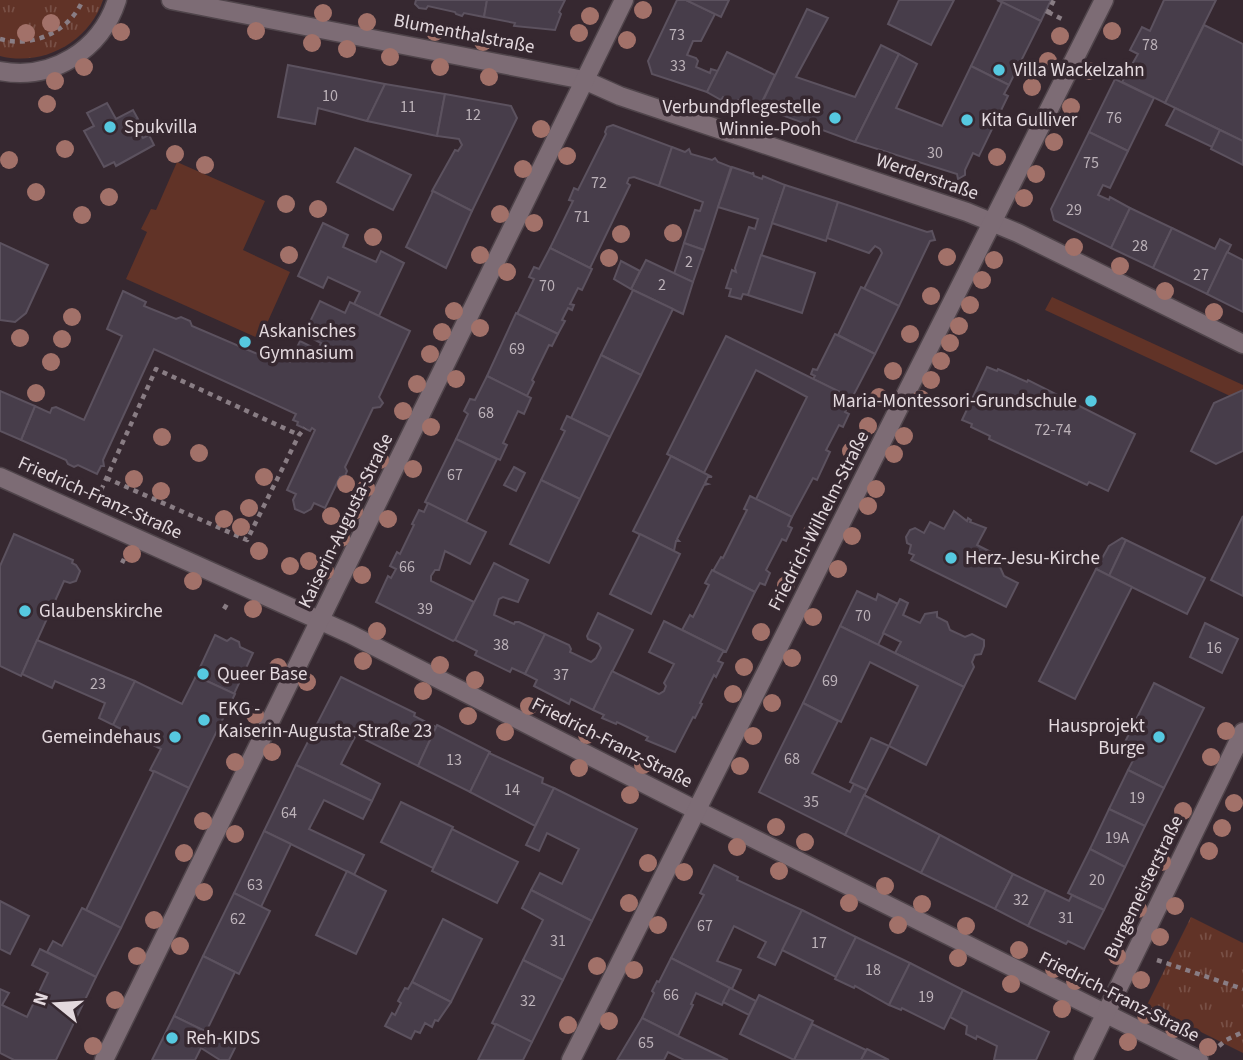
<svg xmlns="http://www.w3.org/2000/svg" width="1243" height="1060" font-family="'Source Sans 3',sans-serif">
<defs>
<pattern id="park-tufts" width="24" height="20" patternUnits="userSpaceOnUse" patternTransform="scale(1.75)"><rect width="24" height="20" fill="#613327"/><path d="M3 7l-1-3M5 7V3M7 7l1-3M15 17l-1-3M17 17v-4M19 17l1-3" fill="none" stroke="#785046"/></pattern>
</defs>
<rect width="100%" height="100%" fill="#362830"/>
<g fill="#613327">
<polygon points="177,162 265,201 243,250 290,272 260,339 126,279 147,232 141,229 151,209 156,210"/>
<polygon points="1052,297 1243,385 1243,402 1045,310"/>
</g>
<g fill="url(#park-tufts)">
<path d="M0,0H103C89,42 43,67 0,56Z"/>
<polygon points="1191,917 1243,943 1243,1053 1147,1005"/>
</g>
<g fill="#473d4a" stroke="#5c525f" stroke-width="2">
<polygon points="416,0 487,0 484,17 464,13 462,16 456,14 455,12 428,6 426,9 419,8 415,4"/>
<polygon points="487,0 565,0 559,12 561,14 555,30 514,26 515,23 484,17"/>
<polygon points="677,0 686,0 715,14 701,41 693,41 687,55 696,58 698,61 696,67 710,73 711,69 718,71 707,92 652,74 648,61"/>
<polygon points="686,0 729,0 721,17"/>
<polygon points="899,0 954,0 931,45 888,24"/>
<polygon points="997,0 1051,0 1041,21"/>
<polygon points="1164,0 1216,0 1165,103 1122,82 1138,54 1130,50 1142,27 1150,31"/>
<polygon points="1002,2 1041,21 1009,85 971,66"/>
<polygon points="807,9 828,18 796,77 855,97 881,45 899,54 855,142 760,107"/>
<polygon points="1204,25 1243,44 1243,141 1165,103"/>
<polygon points="727,52 775,75 758,110 738,100 736,104 723,97 721,100 707,92"/>
<polygon points="899,54 917,64 896,108 942,126 971,66 1009,85 1004,94 1008,96 979,156 973,153 965,170 965,175 958,179 957,174 855,142"/>
<polygon points="288,65 385,84 367,121 318,108 315,124 278,117"/>
<polygon points="1115,79 1154,98 1128,151 1089,132"/>
<polygon points="385,84 445,94 437,136 367,121"/>
<polygon points="445,94 511,106 517,118 472,211 432,191 455,150 458,151 462,145 459,139 437,136"/>
<polygon points="107,103 116,119 133,110 138,119 134,121 143,138 149,135 154,145 116,166 114,162 104,167 84,131 94,126 87,113"/>
<polygon points="1175,108 1220,130 1212,147 1166,125"/>
<polygon points="613,125 672,147 659,186 634,177 629,178 627,183 630,185 590,268 550,248 573,201 569,200 574,188 578,190 606,134 605,132 607,127"/>
<polygon points="1220,130 1243,141 1243,165 1211,149"/>
<polygon points="1089,132 1128,151 1110,188 1103,185 1098,195 1109,200 1110,197 1130,208 1111,248 1054,220 1051,209"/>
<polygon points="672,147 685,152 689,149 691,154 712,160 715,158 718,162 731,167 704,250 684,243 695,210 700,211 703,202 659,186"/>
<polygon points="355,148 411,175 393,210 337,182"/>
<polygon points="732,167 753,174 753,172 754,176 762,179 763,176 785,185 748,295 743,294 741,299 729,296 731,289 726,288 732,270 736,272 735,268 749,227 755,229 758,219 718,207"/>
<polygon points="785,185 838,202 826,241 772,223"/>
<polygon points="433,191 472,211 446,268 406,247"/>
<polygon points="838,202 927,232 932,231 935,240 930,241 899,306 864,289 882,253 880,249 875,246 869,253 827,238"/>
<polygon points="1130,208 1172,228 1153,268 1111,248"/>
<polygon points="323,223 348,235 343,247 376,262 381,251 404,263 379,316 354,304 360,292 328,277 323,288 298,276"/>
<polygon points="1172,228 1215,249 1220,239 1231,245 1207,294 1153,268"/>
<polygon points="0,243 48,265 26,313 15,322 0,320"/>
<polygon points="684,243 704,250 693,282 674,274"/>
<polygon points="550,248 592,269 582,290 578,288 570,304 574,305 572,310 568,308 562,320 565,321 558,334 517,314 534,279 529,277 534,267 539,269"/>
<polygon points="1227,252 1243,260 1243,312 1207,294"/>
<polygon points="761,255 815,273 802,313 748,295"/>
<polygon points="646,260 693,282 683,314 631,289"/>
<polygon points="621,261 640,271 631,289 614,279"/>
<polygon points="861,287 899,306 875,354 838,335"/>
<polygon points="633,290 673,309 641,375 601,355"/>
<polygon points="123,291 146,302 144,306 176,319 181,317 190,321 192,326 267,358 271,357 280,360 284,359 290,362 300,341 318,350 321,343 304,334 320,301 345,313 350,302 410,331 379,397 383,403 380,407 373,408 345,467 347,471 345,476 340,477 325,508 314,503 311,509 304,513 295,509 293,500 296,494 287,490 315,430 312,428 310,431 297,425 298,422 293,420 296,414 154,349 103,460 104,466 101,466 97,474 78,465 74,467 68,464 66,460 21,440 35,406 50,413 52,408 56,407 84,420 122,336 107,329"/>
<polygon points="516,313 558,334 552,346 549,345 532,380 534,382 527,396 487,376"/>
<polygon points="835,334 875,354 852,398 813,379 815,376 811,374 813,369 817,370"/>
<polygon points="726,336 852,398 845,412 849,414 843,427 839,425 826,450 830,452 817,480 813,478 792,517 756,499 807,397 756,370 704,473 667,454"/>
<polygon points="601,355 641,375 610,437 571,418"/>
<polygon points="987,367 997,371 998,369 1027,382 1028,380 1135,434 1108,491 1089,482 1087,485 989,439 990,436 971,427 972,424 962,420"/>
<polygon points="487,376 531,398 524,414 518,411 503,443 507,445 500,460 456,439 468,414 464,411 470,399 475,400"/>
<polygon points="1243,390 1243,451 1216,464 1191,451 1214,403"/>
<polygon points="0,391 35,406 21,440 0,431"/>
<polygon points="567,416 610,437 580,499 541,480 565,431 561,429"/>
<polygon points="456,439 497,459 466,522 425,502"/>
<polygon points="671,456 712,477 708,477 705,483 708,484 704,485 677,539 679,541 676,541 674,551 633,531"/>
<polygon points="514,467 525,473 516,491 504,485"/>
<polygon points="541,480 580,499 549,563 510,544"/>
<polygon points="750,496 792,517 788,526 792,528 786,541 782,539 766,570 770,573 765,585 760,583 755,592 713,571 721,557 723,558 747,510 744,509"/>
<polygon points="428,503 486,532 470,564 445,551 439,570 435,570 431,576 431,581 474,602 455,640 453,641 376,602 388,576 391,578 396,569 390,566 397,552 400,554 414,525 412,524 419,510 424,512"/>
<polygon points="954,511 967,521 968,518 971,520 970,522 986,528 977,545 991,552 987,561 1000,567 1004,576 1018,583 1006,607 911,560 914,555 909,553 911,545 907,543 906,537 910,530 915,528 924,533 930,522 944,529"/>
<polygon points="1243,516 1243,596 1211,580"/>
<polygon points="14,534 73,560 72,563 76,565 80,571 76,581 70,583 64,581 21,676 0,666 0,566"/>
<polygon points="640,534 680,554 651,614 610,594"/>
<polygon points="1122,538 1126,540 1109,576 1096,569 1109,546"/>
<polygon points="1126,540 1205,578 1187,614 1109,576"/>
<polygon points="494,563 528,580 518,602 503,597 499,599 494,615 514,624 515,622 519,622 545,634 525,674 512,668 510,672 475,655 477,651 455,640"/>
<polygon points="1096,569 1132,587 1075,699 1039,681"/>
<polygon points="712,570 755,592 726,652 682,630 690,615 693,617 709,585 705,583"/>
<polygon points="857,591 876,600 878,594 898,604 878,645 840,626"/>
<polygon points="900,599 908,603 903,615 920,623 925,614 937,612 937,617 947,622 950,630 965,637 972,634 984,640 984,646 981,654 975,655 972,662 974,667 964,687 895,653 901,642 883,633"/>
<polygon points="598,613 633,630 593,710 571,699 569,704 534,686 537,680 525,674 545,634 569,645 571,649 570,652 591,662 596,658 601,648 599,644 588,639 587,636"/>
<polygon points="664,621 726,652 723,652 718,661 723,663 716,677 714,675 700,703 702,704 695,718 693,717 675,752 646,740 648,737 617,722 616,724 602,718 604,715 593,710 612,671 659,694 664,691 666,686 664,683 674,664 649,652"/>
<polygon points="1205,623 1238,639 1222,673 1190,657"/>
<polygon points="840,626 964,687 926,765 889,746 918,686 870,662 841,722 803,703"/>
<polygon points="215,635 227,641 231,638 239,642 240,647 253,653 234,694 196,676"/>
<polygon points="37,640 135,681 113,725 99,718 105,703 55,681 52,688 22,674"/>
<polygon points="196,676 235,694 189,788 150,770 161,749 113,725 135,681 182,704"/>
<polygon points="341,677 415,713 414,716 436,727 418,766 356,735 341,764 380,784 372,801 296,765"/>
<polygon points="1154,683 1204,708 1164,788 1128,770 1139,749 1125,742"/>
<polygon points="803,703 838,721 812,773 850,792 854,784 867,790 845,835 759,792"/>
<polygon points="437,725 490,752 470,792 418,766"/>
<polygon points="871,738 889,746 867,790 850,782"/>
<polygon points="489,753 543,778 542,783 554,788 535,826 470,792"/>
<polygon points="296,765 372,801 363,819 324,800 309,829 364,855 354,875 264,831"/>
<polygon points="1128,770 1164,788 1145,826 1109,809"/>
<polygon points="154,771 189,788 121,928 86,910"/>
<polygon points="554,788 637,829 592,921 531,890 540,873 562,884 579,849 547,833 539,851 526,845"/>
<polygon points="864,795 940,835 921,873 845,835"/>
<polygon points="401,802 453,827 433,868 381,842"/>
<polygon points="1109,809 1145,826 1125,867 1090,849"/>
<polygon points="452,829 518,862 497,903 432,871"/>
<polygon points="264,831 291,844 261,907 234,893"/>
<polygon points="940,835 1013,874 995,909 921,873"/>
<polygon points="1090,849 1125,867 1104,910 1068,893"/>
<polygon points="714,865 738,877 737,880 802,910 775,965 758,957 766,942 734,926 717,961 741,970 732,989 671,958 704,895 700,893"/>
<polygon points="347,871 386,891 356,954 316,935"/>
<polygon points="1013,874 1046,890 1028,926 995,909"/>
<polygon points="531,890 592,921 563,980 523,960 543,920 522,908"/>
<polygon points="1046,890 1069,901 1072,895 1104,910 1084,949 1068,941 1066,944 1028,926"/>
<polygon points="234,893 270,911 239,974 203,956"/>
<polygon points="0,901 29,916 10,954 0,949"/>
<polygon points="82,908 121,928 96,977 47,952 53,941 62,946"/>
<polygon points="802,910 856,937 836,977 782,950"/>
<polygon points="443,919 482,939 451,1002 412,982"/>
<polygon points="856,937 910,963 889,1005 855,986 854,988 835,979"/>
<polygon points="40,949 96,977 56,1060 14,1060 0,1053 0,989 9,993 2,1005 27,1017 48,973 32,965"/>
<polygon points="203,956 235,972 206,1032 174,1016"/>
<polygon points="671,958 730,988 722,1005 696,993 691,1004 693,1005 678,1036 642,1018 654,993 652,991 657,981 659,982"/>
<polygon points="523,960 563,980 532,1042 492,1023"/>
<polygon points="910,963 963,990 944,1029 902,1008 901,1010 889,1005"/>
<polygon points="412,982 451,1002 438,1021 435,1020 432,1027 425,1023 420,1033 415,1031 411,1039 385,1026 392,1013 395,1015 401,1003 398,1001 405,988 408,989"/>
<polygon points="730,988 756,1001 749,1015 723,1002"/>
<polygon points="963,990 1049,1032 1036,1060 994,1060 997,1046 977,1036 976,1039 966,1034 967,1026 950,1017"/>
<polygon points="759,995 813,1021 794,1060 740,1034"/>
<polygon points="174,1016 236,1046 229,1060 220,1060 201,1048 195,1060 152,1060"/>
<polygon points="642,1018 678,1036 728,1060 684,1060 668,1052 664,1060 617,1060"/>
<polygon points="496,1024 532,1042 523,1060 478,1060"/>
<polygon points="812,1024 866,1050 861,1060 794,1060"/>
<polygon points="867,1049 889,1060 861,1060"/>
</g>
<g fill="none" stroke-linecap="round" stroke-linejoin="round">
<g stroke="#50454b" stroke-width="21">
<g id="street">
<polyline points="171,0 584,80 620,96 967,212 1018,233 1243,344"/>
<path d="M0,71C52,81 101,50 117,0"/>
<polyline points="0,477 350,634 696,810 1199,1060"/>
<polyline points="104,1060 624,0"/>
<polyline points="571,1060 1104,0"/>
<polyline points="1083,1060 1243,732"/>
</g>
</g>
<g stroke="#897d84" stroke-width="4.5" stroke-dasharray="5 5" stroke-linecap="butt">
<polyline points="1046,11 1048,12 1054,0"/>
<polyline points="1048,12 1062,19"/>
<path d="M0,39C33,48 69,32 83,0"/>
<polyline points="106,478 247,540 299,435 305,428"/>
<polyline points="97,499 156,369 299,435"/>
<polyline points="122,563 124,559"/>
<polyline points="224,609 227,604"/>
<polyline points="1157,960 1243,989"/>
<polyline points="1219,1046 1226,1040 1243,1032"/>
</g>
<use href="#street" stroke="#7d6c75" stroke-width="18"/>
</g>
<g fill="#a27169">
<circle cx="643" cy="10" r="9"/>
<circle cx="323" cy="13" r="9"/>
<circle cx="590" cy="16" r="9"/>
<circle cx="367" cy="22" r="9"/>
<circle cx="51" cy="23" r="9"/>
<circle cx="256" cy="31" r="9"/>
<circle cx="1112" cy="31" r="9"/>
<circle cx="121" cy="32" r="9"/>
<circle cx="435" cy="32" r="9"/>
<circle cx="26" cy="33" r="9"/>
<circle cx="579" cy="33" r="9"/>
<circle cx="1060" cy="36" r="9"/>
<circle cx="627" cy="40" r="9"/>
<circle cx="483" cy="42" r="9"/>
<circle cx="312" cy="43" r="9"/>
<circle cx="347" cy="49" r="9"/>
<circle cx="390" cy="57" r="9"/>
<circle cx="1048" cy="61" r="9"/>
<circle cx="84" cy="67" r="9"/>
<circle cx="440" cy="67" r="9"/>
<circle cx="1089" cy="71" r="9"/>
<circle cx="489" cy="77" r="9"/>
<circle cx="55" cy="81" r="9"/>
<circle cx="1032" cy="87" r="9"/>
<circle cx="47" cy="104" r="9"/>
<circle cx="1071" cy="107" r="9"/>
<circle cx="541" cy="129" r="9"/>
<circle cx="1054" cy="142" r="9"/>
<circle cx="65" cy="149" r="9"/>
<circle cx="175" cy="154" r="9"/>
<circle cx="567" cy="156" r="9"/>
<circle cx="997" cy="157" r="9"/>
<circle cx="9" cy="160" r="9"/>
<circle cx="205" cy="165" r="9"/>
<circle cx="523" cy="169" r="9"/>
<circle cx="1036" cy="174" r="9"/>
<circle cx="36" cy="192" r="9"/>
<circle cx="109" cy="197" r="9"/>
<circle cx="1024" cy="198" r="9"/>
<circle cx="286" cy="204" r="9"/>
<circle cx="318" cy="209" r="9"/>
<circle cx="500" cy="214" r="9"/>
<circle cx="82" cy="215" r="9"/>
<circle cx="534" cy="223" r="9"/>
<circle cx="673" cy="233" r="9"/>
<circle cx="621" cy="234" r="9"/>
<circle cx="373" cy="237" r="9"/>
<circle cx="1074" cy="247" r="9"/>
<circle cx="289" cy="255" r="9"/>
<circle cx="480" cy="255" r="9"/>
<circle cx="947" cy="257" r="9"/>
<circle cx="609" cy="258" r="9"/>
<circle cx="994" cy="260" r="9"/>
<circle cx="1120" cy="266" r="9"/>
<circle cx="507" cy="272" r="9"/>
<circle cx="982" cy="280" r="9"/>
<circle cx="1165" cy="291" r="9"/>
<circle cx="931" cy="296" r="9"/>
<circle cx="970" cy="305" r="9"/>
<circle cx="454" cy="311" r="9"/>
<circle cx="1214" cy="312" r="9"/>
<circle cx="72" cy="317" r="9"/>
<circle cx="959" cy="326" r="9"/>
<circle cx="480" cy="328" r="9"/>
<circle cx="442" cy="332" r="9"/>
<circle cx="910" cy="334" r="9"/>
<circle cx="20" cy="338" r="9"/>
<circle cx="62" cy="339" r="9"/>
<circle cx="950" cy="343" r="9"/>
<circle cx="430" cy="354" r="9"/>
<circle cx="941" cy="361" r="9"/>
<circle cx="51" cy="362" r="9"/>
<circle cx="893" cy="371" r="9"/>
<circle cx="456" cy="379" r="9"/>
<circle cx="931" cy="380" r="9"/>
<circle cx="417" cy="384" r="9"/>
<circle cx="36" cy="393" r="9"/>
<circle cx="879" cy="397" r="9"/>
<circle cx="921" cy="399" r="9"/>
<circle cx="403" cy="411" r="9"/>
<circle cx="868" cy="426" r="9"/>
<circle cx="431" cy="427" r="9"/>
<circle cx="904" cy="436" r="9"/>
<circle cx="162" cy="437" r="9"/>
<circle cx="851" cy="451" r="9"/>
<circle cx="199" cy="453" r="9"/>
<circle cx="894" cy="454" r="9"/>
<circle cx="380" cy="460" r="9"/>
<circle cx="413" cy="469" r="9"/>
<circle cx="264" cy="477" r="9"/>
<circle cx="134" cy="479" r="9"/>
<circle cx="346" cy="484" r="9"/>
<circle cx="366" cy="488" r="9"/>
<circle cx="876" cy="489" r="9"/>
<circle cx="161" cy="491" r="9"/>
<circle cx="868" cy="506" r="9"/>
<circle cx="249" cy="508" r="9"/>
<circle cx="354" cy="511" r="9"/>
<circle cx="331" cy="516" r="9"/>
<circle cx="224" cy="519" r="9"/>
<circle cx="388" cy="519" r="9"/>
<circle cx="241" cy="527" r="9"/>
<circle cx="812" cy="532" r="9"/>
<circle cx="852" cy="536" r="9"/>
<circle cx="341" cy="538" r="9"/>
<circle cx="259" cy="551" r="9"/>
<circle cx="132" cy="554" r="9"/>
<circle cx="309" cy="561" r="9"/>
<circle cx="290" cy="566" r="9"/>
<circle cx="838" cy="569" r="9"/>
<circle cx="325" cy="571" r="9"/>
<circle cx="362" cy="575" r="9"/>
<circle cx="193" cy="581" r="9"/>
<circle cx="786" cy="585" r="9"/>
<circle cx="253" cy="609" r="9"/>
<circle cx="813" cy="617" r="9"/>
<circle cx="377" cy="631" r="9"/>
<circle cx="761" cy="632" r="9"/>
<circle cx="792" cy="658" r="9"/>
<circle cx="363" cy="661" r="9"/>
<circle cx="440" cy="665" r="9"/>
<circle cx="278" cy="667" r="9"/>
<circle cx="744" cy="667" r="9"/>
<circle cx="475" cy="680" r="9"/>
<circle cx="307" cy="682" r="9"/>
<circle cx="423" cy="691" r="9"/>
<circle cx="733" cy="694" r="9"/>
<circle cx="772" cy="703" r="9"/>
<circle cx="529" cy="706" r="9"/>
<circle cx="255" cy="715" r="9"/>
<circle cx="468" cy="716" r="9"/>
<circle cx="1226" cy="731" r="9"/>
<circle cx="505" cy="732" r="9"/>
<circle cx="587" cy="735" r="9"/>
<circle cx="753" cy="736" r="9"/>
<circle cx="272" cy="752" r="9"/>
<circle cx="1211" cy="757" r="9"/>
<circle cx="235" cy="762" r="9"/>
<circle cx="643" cy="765" r="9"/>
<circle cx="740" cy="766" r="9"/>
<circle cx="579" cy="768" r="9"/>
<circle cx="630" cy="795" r="9"/>
<circle cx="1234" cy="803" r="9"/>
<circle cx="1183" cy="811" r="9"/>
<circle cx="203" cy="821" r="9"/>
<circle cx="776" cy="827" r="9"/>
<circle cx="1222" cy="828" r="9"/>
<circle cx="235" cy="834" r="9"/>
<circle cx="805" cy="842" r="9"/>
<circle cx="737" cy="847" r="9"/>
<circle cx="1209" cy="851" r="9"/>
<circle cx="184" cy="853" r="9"/>
<circle cx="1162" cy="862" r="9"/>
<circle cx="648" cy="863" r="9"/>
<circle cx="779" cy="871" r="9"/>
<circle cx="684" cy="872" r="9"/>
<circle cx="885" cy="886" r="9"/>
<circle cx="204" cy="892" r="9"/>
<circle cx="629" cy="903" r="9"/>
<circle cx="849" cy="903" r="9"/>
<circle cx="922" cy="904" r="9"/>
<circle cx="1175" cy="906" r="9"/>
<circle cx="1138" cy="909" r="9"/>
<circle cx="154" cy="920" r="9"/>
<circle cx="658" cy="925" r="9"/>
<circle cx="898" cy="925" r="9"/>
<circle cx="966" cy="926" r="9"/>
<circle cx="1160" cy="937" r="9"/>
<circle cx="180" cy="946" r="9"/>
<circle cx="1019" cy="950" r="9"/>
<circle cx="137" cy="956" r="9"/>
<circle cx="1117" cy="956" r="9"/>
<circle cx="958" cy="958" r="9"/>
<circle cx="597" cy="966" r="9"/>
<circle cx="1054" cy="969" r="9"/>
<circle cx="634" cy="970" r="9"/>
<circle cx="1141" cy="980" r="9"/>
<circle cx="1075" cy="981" r="9"/>
<circle cx="1011" cy="984" r="9"/>
<circle cx="115" cy="1000" r="9"/>
<circle cx="1062" cy="1009" r="9"/>
<circle cx="1146" cy="1015" r="9"/>
<circle cx="609" cy="1021" r="9"/>
<circle cx="568" cy="1025" r="9"/>
<circle cx="1174" cy="1029" r="9"/>
<circle cx="1128" cy="1042" r="9"/>
<circle cx="93" cy="1046" r="9"/>
<circle cx="1208" cy="1047" r="9"/>
</g>
<g fill="#56c9e0" stroke="#362830" stroke-width="2.5">
<circle cx="999" cy="70" r="7"/>
<circle cx="835" cy="118" r="7"/>
<circle cx="967" cy="120" r="7"/>
<circle cx="110" cy="127" r="7"/>
<circle cx="245" cy="342" r="7"/>
<circle cx="1091" cy="401" r="7"/>
<circle cx="951" cy="558" r="7"/>
<circle cx="25" cy="611" r="7"/>
<circle cx="203" cy="674" r="7"/>
<circle cx="204" cy="720" r="7"/>
<circle cx="175" cy="737" r="7"/>
<circle cx="1159" cy="737" r="7"/>
<circle cx="172" cy="1038" r="7"/>
</g>
<g text-anchor="middle" dominant-baseline="central" stroke-width="7" stroke-linejoin="round" paint-order="stroke">
<g font-size="16" fill="#bcb2b9">
<text x="677" y="35">73</text>
<text x="1150" y="45">78</text>
<text x="678" y="66">33</text>
<text x="330" y="96">10</text>
<text x="408" y="107">11</text>
<text x="473" y="115">12</text>
<text x="1114" y="118">76</text>
<text x="935" y="153">30</text>
<text x="1091" y="163">75</text>
<text x="599" y="183">72</text>
<text x="1074" y="210">29</text>
<text x="582" y="217">71</text>
<text x="1140" y="246">28</text>
<text x="689" y="262">2</text>
<text x="1201" y="275">27</text>
<text x="662" y="285">2</text>
<text x="547" y="286">70</text>
<text x="517" y="349">69</text>
<text x="486" y="413">68</text>
<text x="1053" y="430">72-74</text>
<text x="455" y="475">67</text>
<text x="407" y="567">66</text>
<text x="425" y="609">39</text>
<text x="863" y="616">70</text>
<text x="501" y="645">38</text>
<text x="1214" y="648">16</text>
<text x="561" y="675">37</text>
<text x="830" y="681">69</text>
<text x="98" y="684">23</text>
<text x="792" y="759">68</text>
<text x="454" y="760">13</text>
<text x="512" y="790">14</text>
<text x="1137" y="798">19</text>
<text x="811" y="802">35</text>
<text x="289" y="813">64</text>
<text x="1117" y="838">19A</text>
<text x="1097" y="880">20</text>
<text x="255" y="885">63</text>
<text x="1021" y="900">32</text>
<text x="1066" y="918">31</text>
<text x="238" y="919">62</text>
<text x="705" y="926">67</text>
<text x="558" y="941">31</text>
<text x="819" y="943">17</text>
<text x="873" y="970">18</text>
<text x="671" y="995">66</text>
<text x="926" y="997">19</text>
<text x="528" y="1001">32</text>
<text x="646" y="1043">65</text>
</g>
<g font-size="19" fill="#e3d9de" stroke="#362830">
<text transform="translate(464 34) rotate(11)">Blumenthalstraße</text>
<text transform="translate(927 177) rotate(19)">Werderstraße</text>
<text transform="translate(100 498) rotate(24)">Friedrich-Franz-Straße</text>
<text transform="translate(346 521) rotate(-64)">Kaiserin-Augusta-Straße</text>
<text transform="translate(819 521) rotate(-63)">Friedrich-Wilhelm-Straße</text>
<text transform="translate(612 743) rotate(27)">Friedrich-Franz-Straße</text>
<text transform="translate(1144 887) rotate(-64)">Burgemeisterstraße</text>
<text transform="translate(1119 997) rotate(27)">Friedrich-Franz-Straße</text>
</g>
<g font-size="19" fill="#e3d9de" stroke="#362830" text-anchor="start">
<text x="1013" y="70">Villa Wackelzahn</text>
<text x="821" y="107" text-anchor="end">Verbundpflegestelle<tspan x="821" dy="22">Winnie-Pooh</tspan></text>
<text x="981" y="120">Kita Gulliver</text>
<text x="124" y="127">Spukvilla</text>
<text x="259" y="331">Askanisches<tspan x="259" dy="22">Gymnasium</tspan></text>
<text x="1077" y="401" text-anchor="end">Maria-Montessori-Grundschule</text>
<text x="965" y="558">Herz-Jesu-Kirche</text>
<text x="39" y="611">Glaubenskirche</text>
<text x="217" y="674">Queer Base</text>
<text x="218" y="709">EKG -<tspan x="218" dy="22">Kaiserin-Augusta-Straße 23</tspan></text>
<text x="1145" y="726" text-anchor="end">Hausprojekt<tspan x="1145" dy="22">Burge</tspan></text>
<text x="161" y="737" text-anchor="end">Gemeindehaus</text>
<text x="186" y="1038">Reh-KIDS</text>
</g>
</g>
<g transform="translate(56 1004) rotate(288)" stroke="#362830" stroke-width="5" paint-order="stroke">
<path d="M0-5L12 26L0 18L-12 26Z" fill="#e3d9de"/>
<text y="-10" font-size="19" font-weight="bold" text-anchor="middle" fill="#e3d9de">N</text>
</g>
</svg>
